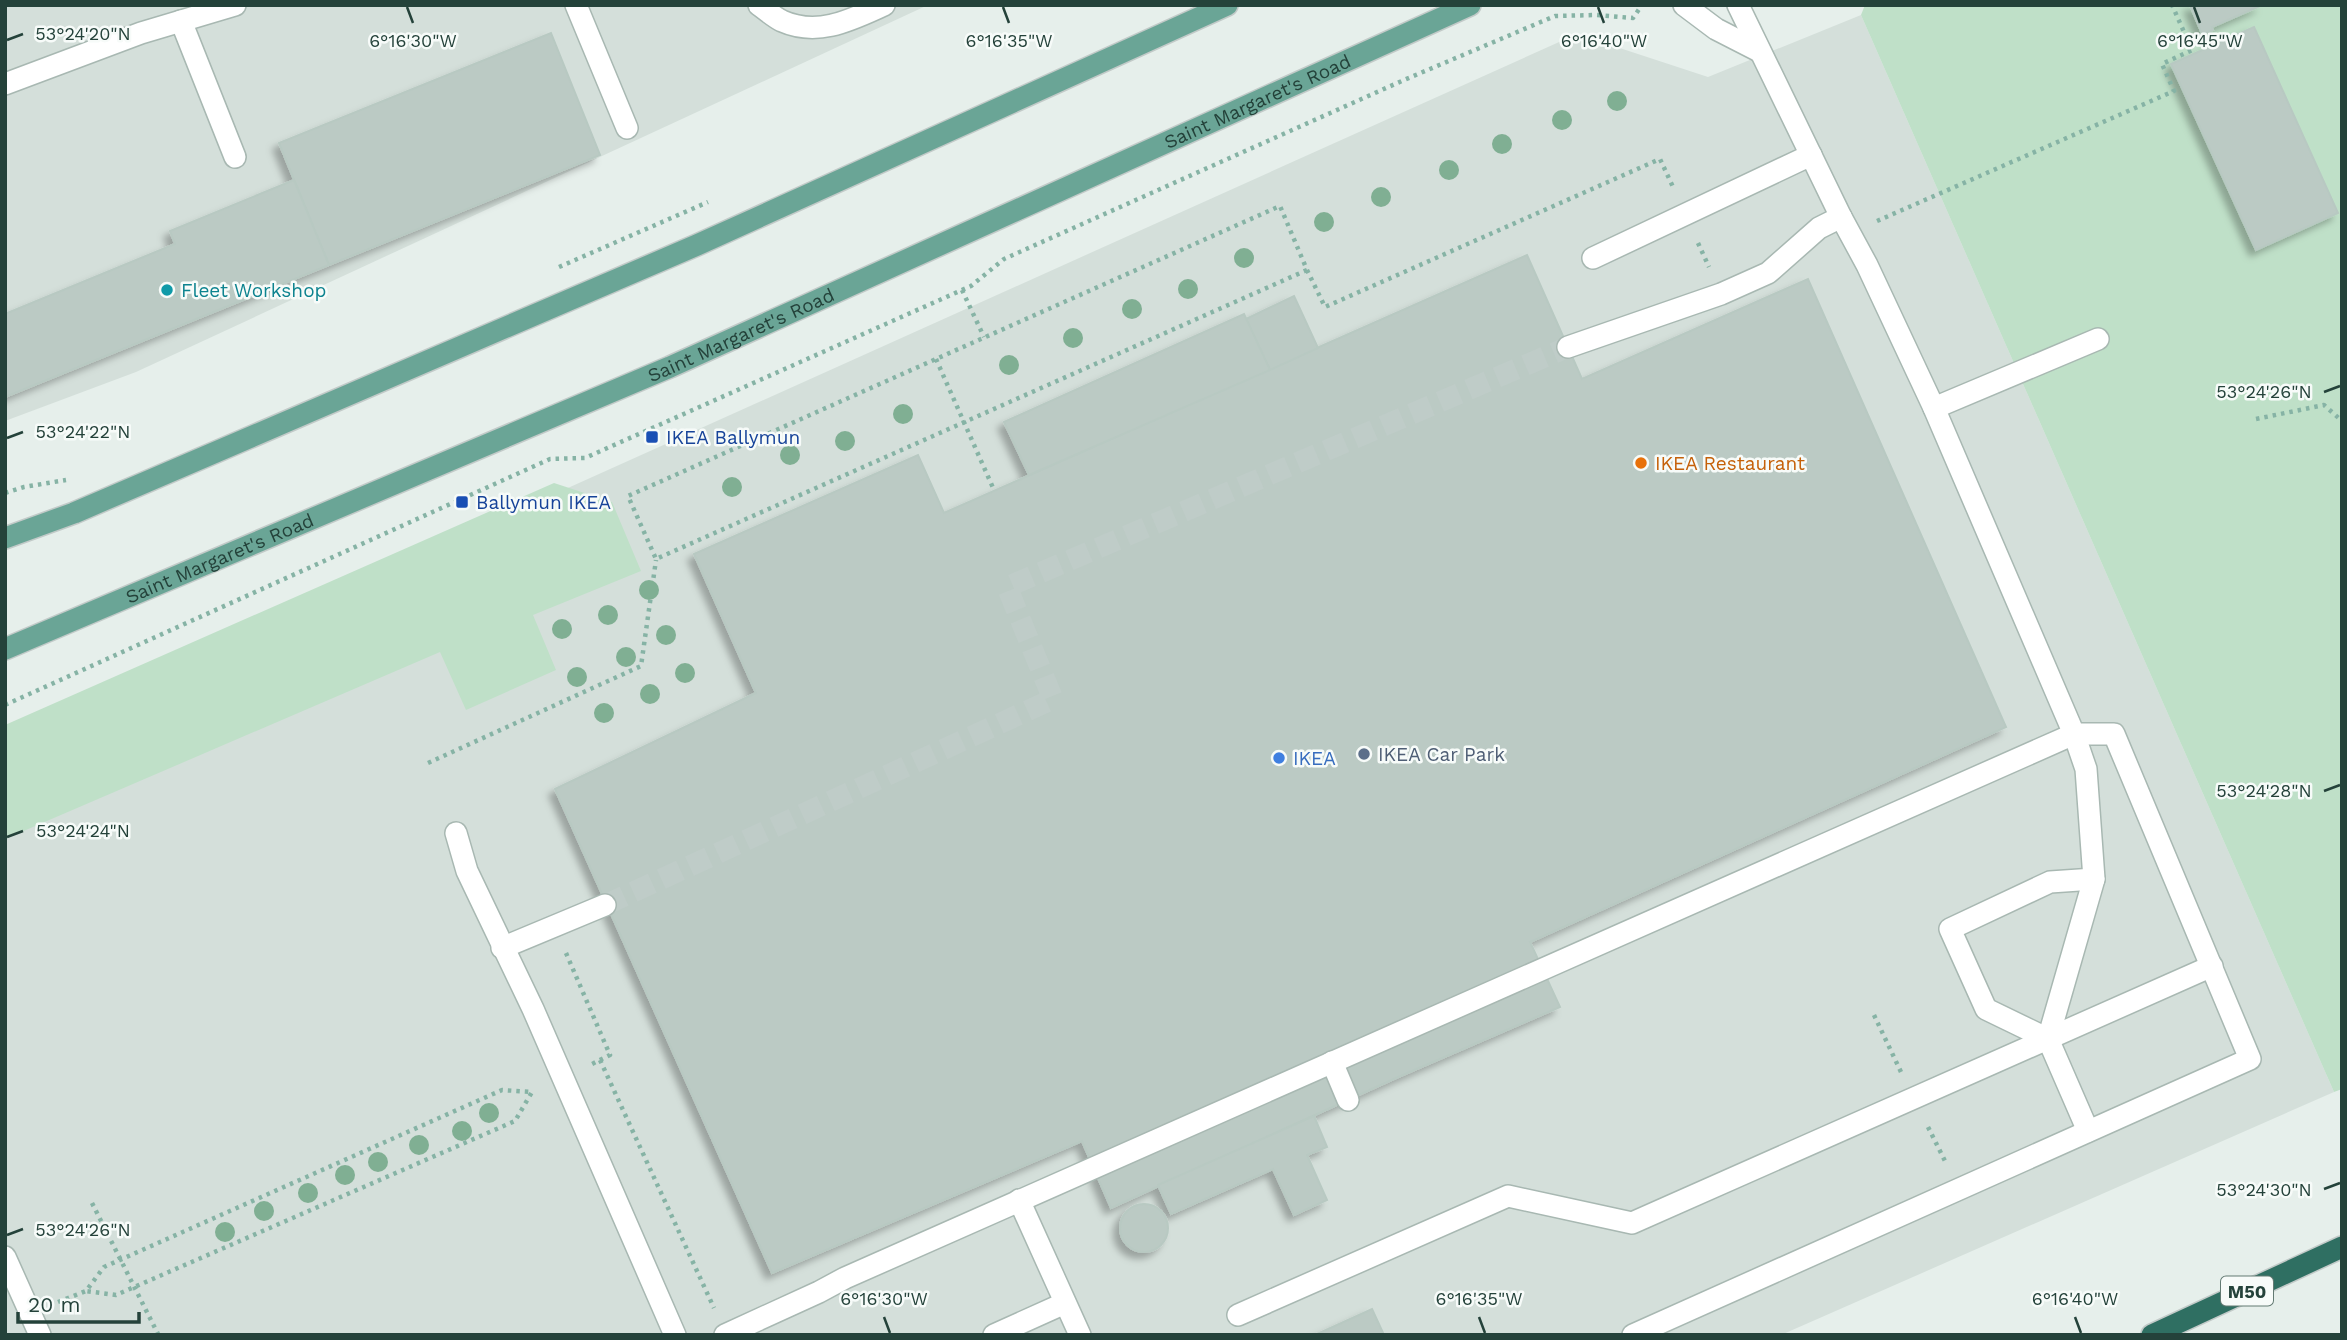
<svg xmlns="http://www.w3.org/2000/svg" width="2347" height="1340" font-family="'Work Sans',sans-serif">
<defs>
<filter id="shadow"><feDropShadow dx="-6" dy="6" stdDeviation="3.5" flood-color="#0004"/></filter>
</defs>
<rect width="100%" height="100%" fill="#e6efeb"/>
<g fill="#d4dfda">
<polygon points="5,5 928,5 136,372 5,421"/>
<polygon points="1861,15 2334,1092 1781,1335 5,1335 5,739 170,667 1577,34 1708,77"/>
</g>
<g fill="#bfe0c8">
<polygon points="1865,5 2342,5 2342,1089 2334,1092 1861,15"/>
<polygon points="554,483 612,502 641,571 533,615 556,670 466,710 440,652 5,839 5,725"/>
</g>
<g fill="#bbcac4" stroke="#b8c9c2" stroke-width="2" filter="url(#shadow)">
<polygon points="2190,5 2262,5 2212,27 2213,30 2202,34"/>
<polygon points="2254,27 2338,213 2256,250 2171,64"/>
<polygon points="551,33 600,155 329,265 279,143"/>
<polygon points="294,180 329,265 5,397 5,314 175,244 170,231"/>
<polygon points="1527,255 1582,379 1808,279 2006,727 1530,942 1560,1007 1396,1078 1111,1208 1082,1141 772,1273 555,789 756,693 694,554 918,455 944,513"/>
<polygon points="1294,296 1318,348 1270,370 1246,319"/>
<polygon points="1244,314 1270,370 1029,475 1004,422"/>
<polygon points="1314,1116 1327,1147 1307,1155 1327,1200 1294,1215 1273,1169 1171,1214 1158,1185"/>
<circle cx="1144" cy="1228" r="24"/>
<polygon points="1372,1309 1384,1335 1315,1335"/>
</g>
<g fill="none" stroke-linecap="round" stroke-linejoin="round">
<polyline stroke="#bfccc8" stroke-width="21" stroke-dasharray="21 10" stroke-linecap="butt" points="605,905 1053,699 1007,587 1568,347"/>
<g stroke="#a8b8b2" stroke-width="24">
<g id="minor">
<polyline points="576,5 627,128"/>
<path d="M759,5C766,10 774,17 782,21C818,37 851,20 884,5"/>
<polyline points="1684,5 1716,29 1759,51"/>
<polyline points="181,21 235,157"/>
<polyline points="5,84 141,33 235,5"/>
<polyline points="1593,258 1811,155"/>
<polyline points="1568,347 1721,294 1768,273 1819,228 1841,217"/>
<polyline points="1934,408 2098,339"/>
<polyline points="456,833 467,871 533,1009 675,1335"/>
<polyline points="502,948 605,905"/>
<polyline points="2048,1039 1986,1009 1950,929 2050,882 2094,879"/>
<polyline points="1332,1062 1348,1100"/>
<polyline points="1019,1200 1080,1335"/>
<polyline points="5,1257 40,1335"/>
<polyline points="1238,1315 1508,1196 1632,1223 2212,966"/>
<polyline points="725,1335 819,1292 845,1278 2074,734 2086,769 2094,879 2048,1039 2088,1131"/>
<polyline points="994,1335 1065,1303"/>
<polyline points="1633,1335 2250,1059 2114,734 2074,734 1934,408 1867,265 1841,217 1738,5"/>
</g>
</g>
<g stroke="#c2cac8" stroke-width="24">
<g id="major">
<polyline points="5,538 74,513 697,245 1227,5"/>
<path id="s1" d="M5,649L670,367L1470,5"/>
</g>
</g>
<g stroke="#c2cac8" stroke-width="24">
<polyline id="highway" points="2152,1335 2342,1247"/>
</g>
<g stroke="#86b3a5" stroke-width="4.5" stroke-dasharray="3.5 5" stroke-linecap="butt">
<polyline points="1877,221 2174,91 2162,64 2192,50 2172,5"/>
<polyline points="1698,243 1709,267"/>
<polyline points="559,267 708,202"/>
<polyline points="1307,270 656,559 628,496 1280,206 1307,270 1325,307 1660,159 1673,187"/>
<polyline points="962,290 984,337"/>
<polyline points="936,359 994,490"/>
<polyline points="2256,419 2324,405 2342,421"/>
<polyline points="5,493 24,487 66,480"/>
<polyline points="5,705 550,459 585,458 971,286 1004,259 1404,80 1555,16 1597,15 1633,18 1642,5"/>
<polyline points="428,763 641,666 656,560"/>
<polyline points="566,953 610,1055 590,1065"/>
<polyline points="1874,1015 1901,1072"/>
<polyline points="600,1060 714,1308"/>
<polyline points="1928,1127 1946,1163"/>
<polyline points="92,1203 158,1334"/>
<polyline points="58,1302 86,1291 104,1267 502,1090 532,1092 515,1121 116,1295 86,1291"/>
</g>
<use href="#minor" stroke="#fff" stroke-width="21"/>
<use href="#major" stroke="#6aa596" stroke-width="21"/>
<use href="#highway" stroke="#2f6f62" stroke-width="21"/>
</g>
<g fill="#80af93">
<circle cx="1617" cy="101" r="10"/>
<circle cx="1562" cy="120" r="10"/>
<circle cx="1502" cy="144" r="10"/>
<circle cx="1449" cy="170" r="10"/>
<circle cx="1381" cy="197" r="10"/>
<circle cx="1324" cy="222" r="10"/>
<circle cx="1244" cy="258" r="10"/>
<circle cx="1188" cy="289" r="10"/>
<circle cx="1132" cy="309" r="10"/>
<circle cx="1073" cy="338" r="10"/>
<circle cx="1009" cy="365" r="10"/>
<circle cx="903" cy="414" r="10"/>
<circle cx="845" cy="441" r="10"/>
<circle cx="790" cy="455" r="10"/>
<circle cx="732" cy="487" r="10"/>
<circle cx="649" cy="590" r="10"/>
<circle cx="608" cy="615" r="10"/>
<circle cx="562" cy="629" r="10"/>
<circle cx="666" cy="635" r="10"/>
<circle cx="626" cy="657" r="10"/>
<circle cx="685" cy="673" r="10"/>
<circle cx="577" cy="677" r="10"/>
<circle cx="650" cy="694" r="10"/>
<circle cx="604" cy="713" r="10"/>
<circle cx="489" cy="1113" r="10"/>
<circle cx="462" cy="1131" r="10"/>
<circle cx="419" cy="1145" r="10"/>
<circle cx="378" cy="1162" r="10"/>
<circle cx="345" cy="1175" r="10"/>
<circle cx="308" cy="1193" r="10"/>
<circle cx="264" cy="1211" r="10"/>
<circle cx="225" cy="1232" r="10"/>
</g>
<path fill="none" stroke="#24423a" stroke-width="2.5" d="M407,7L413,23M1003,7L1009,23M1598,7L1604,23M2194,7L2200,23M7,40L23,34M2324,392L2340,386M7,438L23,432M2324,791L2340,785M7,837L23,831M2324,1189L2340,1183M7,1235L23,1229M884,1317L890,1333M1479,1317L1485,1333M2075,1317L2081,1333"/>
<circle fill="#0f9aa8" stroke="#f7fbf9" stroke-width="2.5" cx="167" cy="290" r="7"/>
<g fill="#1a4fb4" stroke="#f7fbf9" stroke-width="2.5">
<rect x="645" y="430" width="14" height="14" rx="3.5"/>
<rect x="455" y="495" width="14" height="14" rx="3.5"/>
</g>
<circle fill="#e8710a" stroke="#f7fbf9" stroke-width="2.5" cx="1641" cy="463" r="7"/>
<circle fill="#5c6f8a" stroke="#f7fbf9" stroke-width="2.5" cx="1364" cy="754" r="7"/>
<circle fill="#3f7fe0" stroke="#f7fbf9" stroke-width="2.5" cx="1279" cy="758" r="7"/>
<g text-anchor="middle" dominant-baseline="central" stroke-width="5" stroke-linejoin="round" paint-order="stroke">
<rect fill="#f7fbf9" stroke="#637a73" stroke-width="2" x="2221" y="1276.5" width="52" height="29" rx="5"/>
<g font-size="18" font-weight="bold" fill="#24423a">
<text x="2247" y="1291">M50</text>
</g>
<g font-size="19" fill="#24423a" stroke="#f7fbf9">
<text stroke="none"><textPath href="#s1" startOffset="1367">Saint Margaret's Road</textPath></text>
<text stroke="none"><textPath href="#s1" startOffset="800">Saint Margaret's Road</textPath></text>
<text stroke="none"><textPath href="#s1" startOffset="233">Saint Margaret's Road</textPath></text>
</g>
<g font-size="19" fill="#0d838f" stroke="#f7fbf9" text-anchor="start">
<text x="181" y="290">Fleet Workshop</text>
</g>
<g font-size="19" fill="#164399" stroke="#f7fbf9" text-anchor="start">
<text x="666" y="437">IKEA Ballymun</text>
<text x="476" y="502">Ballymun IKEA</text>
</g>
<g font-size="19" fill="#c56008" stroke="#f7fbf9" text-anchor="start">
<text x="1655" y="463">IKEA Restaurant</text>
</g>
<g font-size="19" fill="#4e5e75" stroke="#f7fbf9" text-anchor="start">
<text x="1378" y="754">IKEA Car Park</text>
</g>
<g font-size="19" fill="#366cbe" stroke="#f7fbf9" text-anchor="start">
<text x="1293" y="758">IKEA</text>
</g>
</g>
<g font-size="18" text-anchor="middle" fill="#24423a" stroke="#f7fbf9" stroke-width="5" stroke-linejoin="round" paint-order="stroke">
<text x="83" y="40">53°24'20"N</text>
<text x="413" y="47">6°16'30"W</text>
<text x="1009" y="47">6°16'35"W</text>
<text x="1604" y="47">6°16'40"W</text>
<text x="2200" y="47">6°16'45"W</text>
<text x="2264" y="398">53°24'26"N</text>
<text x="83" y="438">53°24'22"N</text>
<text x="2264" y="797">53°24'28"N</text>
<text x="83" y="837">53°24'24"N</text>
<text x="2264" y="1196">53°24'30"N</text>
<text x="83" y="1236">53°24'26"N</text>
<text x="884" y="1305">6°16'30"W</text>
<text x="1479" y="1305">6°16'35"W</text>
<text x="2075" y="1305">6°16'40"W</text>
</g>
<rect width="2347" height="1340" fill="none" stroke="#24423a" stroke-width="14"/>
<path d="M18 1312v10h121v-10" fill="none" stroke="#24423a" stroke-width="3.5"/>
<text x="28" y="1312" font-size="21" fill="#24423a" stroke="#f7fbf9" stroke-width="5" paint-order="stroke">20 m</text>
</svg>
